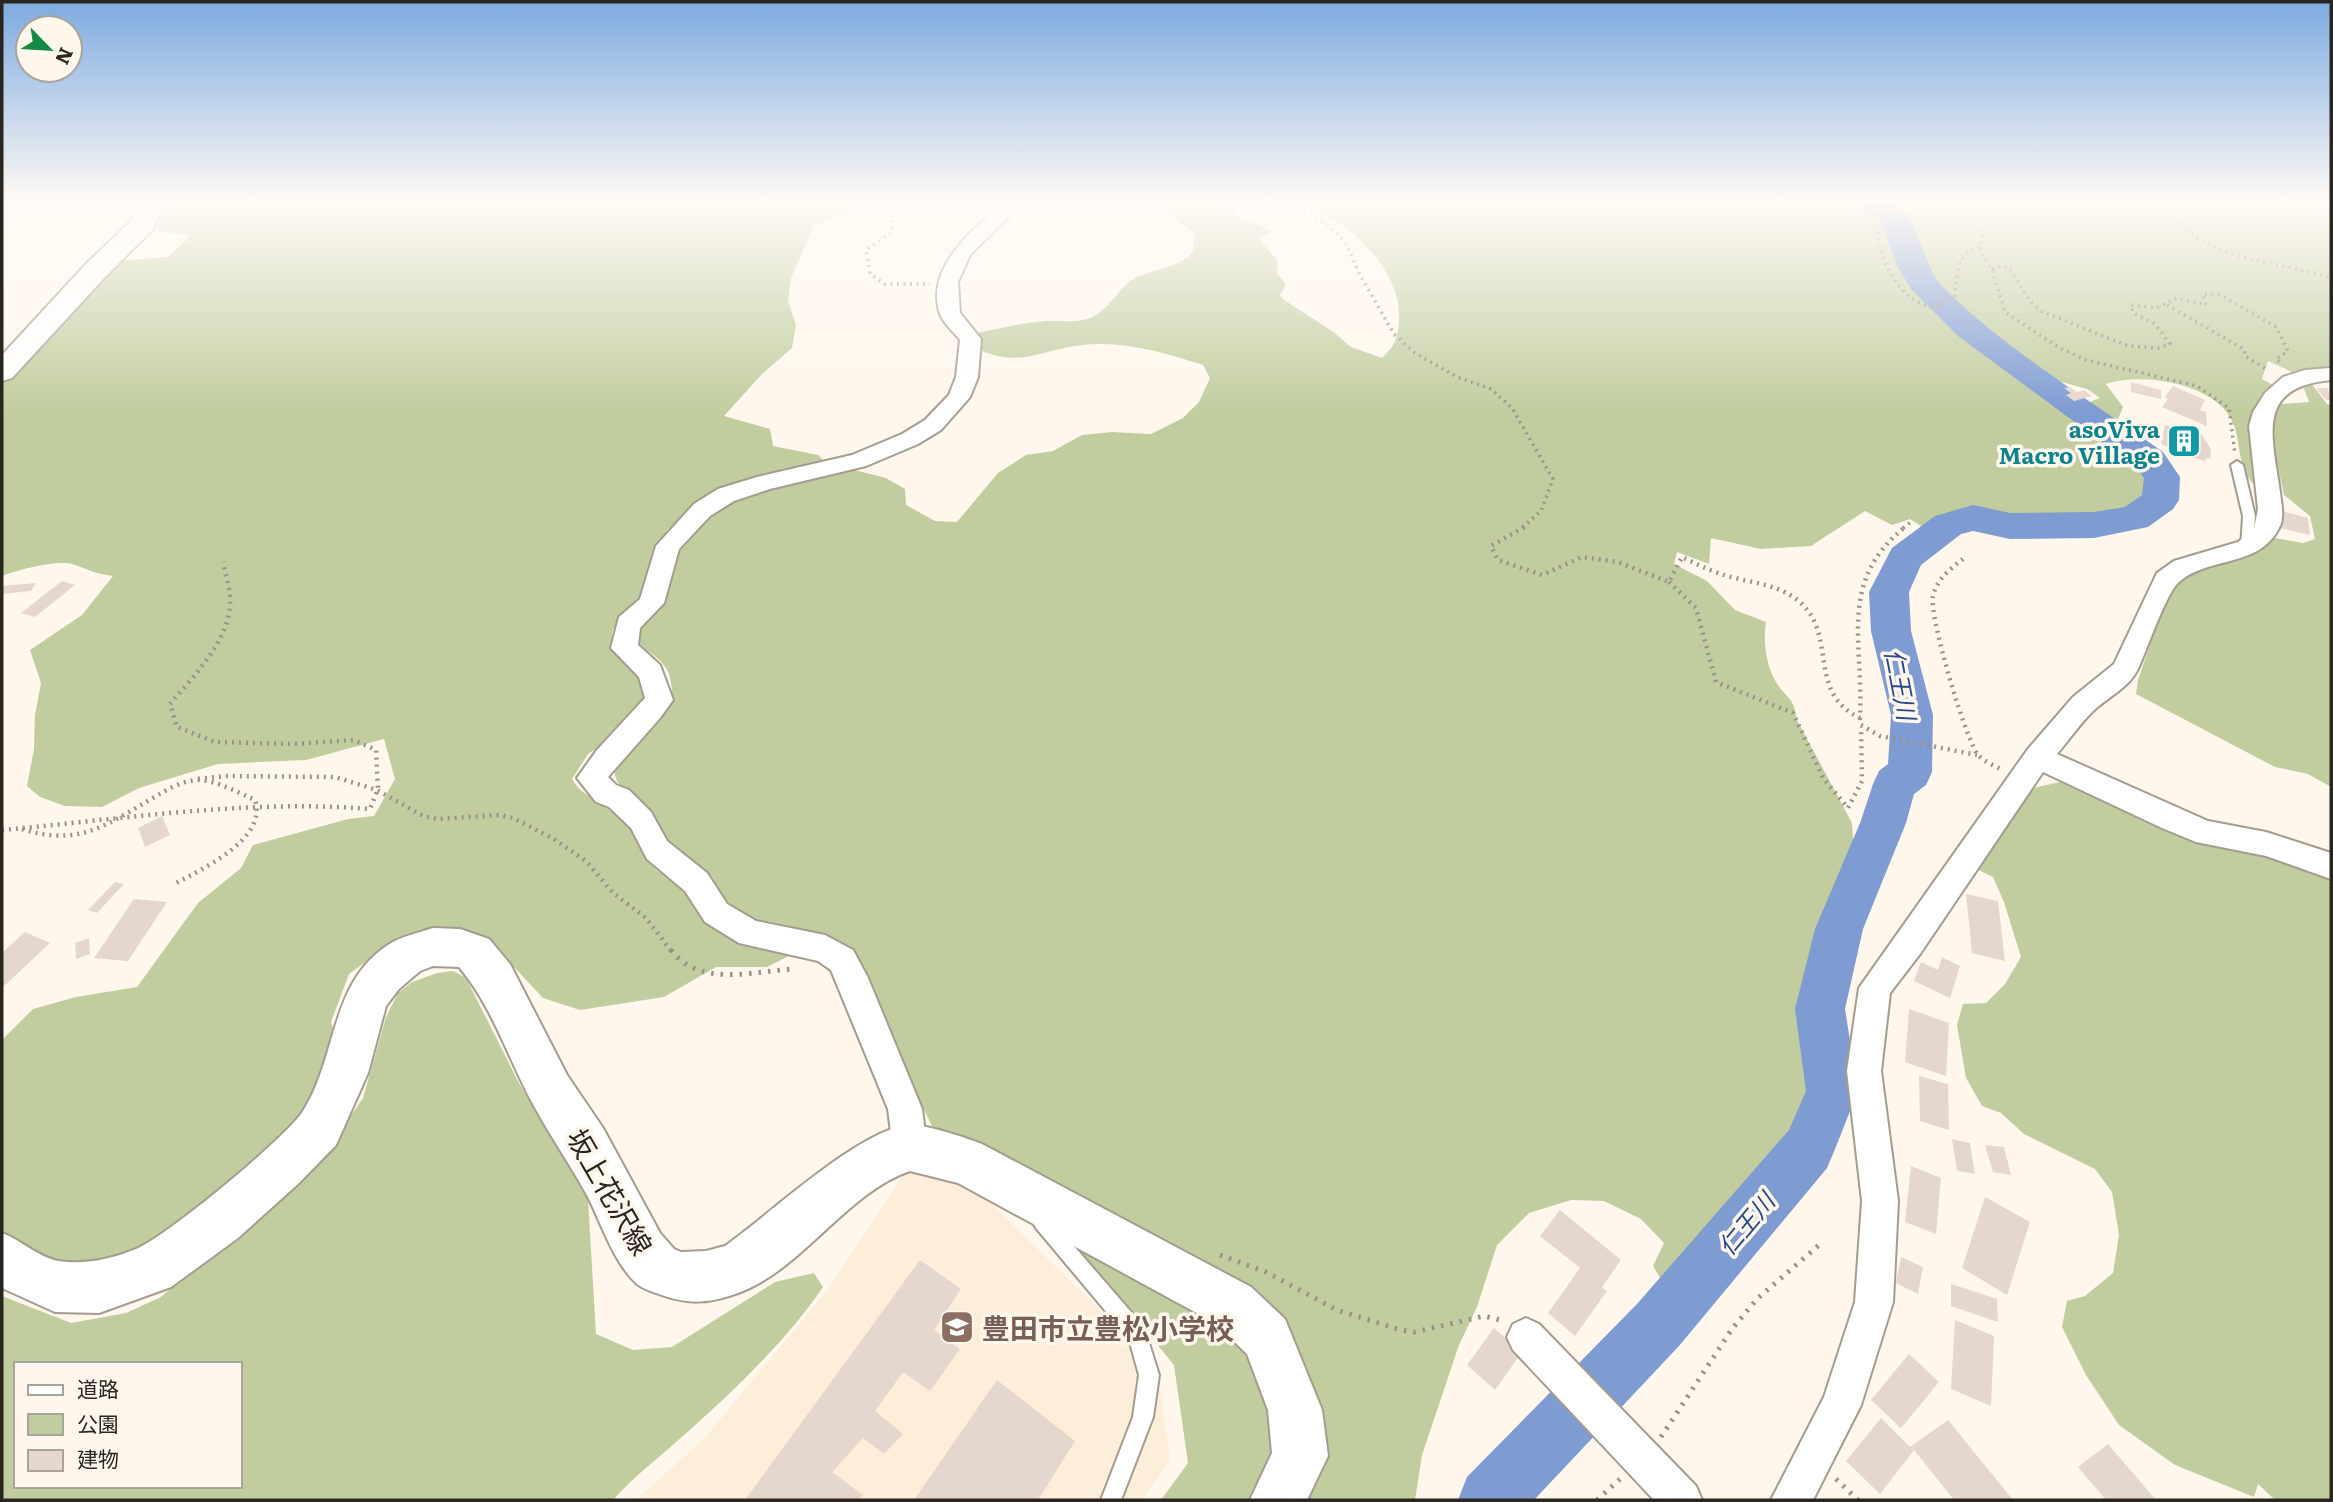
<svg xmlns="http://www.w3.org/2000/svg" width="2333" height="1502" font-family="Literata,'Noto Sans JP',serif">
<rect width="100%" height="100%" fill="#fff7ec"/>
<polygon fill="#fceed9" points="906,1171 965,1178 1157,1366 1170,1460 1142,1500 636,1500 704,1439 829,1288"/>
<g fill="#c1cd9f" fill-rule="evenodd">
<path d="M162,201H859L848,212L814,225L791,278L788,301L796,325L792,348L761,375L724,416L770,429L773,446L818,455L827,464L696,507L667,530L643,600L613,629L610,647L636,672L655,686L625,730L588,754L572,779L579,789L640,832L656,870L799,951L767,967H716L664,997L580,1010L543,998L515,968L477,942L436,938L375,955L349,974L331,1022L337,1040L300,1132L124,1266L41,1261L2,1236V1040L33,1009L76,997L137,987L198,903L241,868L253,845L348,819L374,816L395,779L384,739L306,760L218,764L139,788L102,807L65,806L40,797L27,786L34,749L35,715L41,683L30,650L82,615L113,576C95,574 88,569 72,564C56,560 18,570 2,576V379L64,321L115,261L168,257L191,235L158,231Z"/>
<path d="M1149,201H1224L1237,216L1272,231L1258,238L1278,261L1277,273L1286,284L1280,295L1284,300L1332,331L1351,347L1382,358C1395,346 1398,338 1399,320C1401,281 1373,249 1343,226C1331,217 1318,211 1306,201H2331V369L2299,375L2268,361L2262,379L2273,385L2264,396L2260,490C2233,470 2244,440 2230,417C2210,383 2141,372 2106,384L2123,407L2118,419L2102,415L2082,405L2100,398L2087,389L2051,379L2049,403L2132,451L2153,473C2153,491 2140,506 2124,515C2107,523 2033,523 2011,521C1997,520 1983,514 1969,515C1953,515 1943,523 1930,532L1910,519L1892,525L1865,511L1811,546L1761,549L1711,538L1709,564L1677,552L1674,564L1707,581L1735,610L1766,622C1763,640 1766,666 1776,682C1787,700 1793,695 1797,720L1852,823L1855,870L1829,929L1806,1016L1814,1081L1792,1138L1692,1263L1662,1281L1653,1266L1664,1243L1641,1219L1604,1201L1571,1200L1529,1213L1497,1245L1477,1307L1459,1345L1422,1455L1415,1500H1299L1317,1467L1296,1350L982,1152L932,1126L908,1077L864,967L843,950L782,933L722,907L712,877C701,872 688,867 678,860C661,848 655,823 644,806C637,794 618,791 615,775C610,750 671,724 672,694C672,654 646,659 633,634L684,533L734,497L847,468L886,478L905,489L906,505L935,521L957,522L998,473L1026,455L1053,451L1082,435L1112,432L1151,434L1183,418L1199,402L1210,378L1203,365C1170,354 1131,343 1097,344C1041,345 1022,375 966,343L965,335C991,331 1019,323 1045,321C1062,320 1075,324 1092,317C1111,308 1118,288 1135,278C1154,268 1178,269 1193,252L1194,232Z"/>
<polygon points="2311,383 2327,404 2331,405 2331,787 2308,774 2275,767 2136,694 2138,680 2170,587 2183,573 2213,568 2243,556 2275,538 2303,543 2315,539 2310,516 2284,495 2268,422 2281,404 2309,402 2303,386"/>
<polygon points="2069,780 2331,872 2331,1500 2275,1500 2258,1484 2254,1497 2175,1465 2119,1425 2086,1375 2062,1327 2067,1301 2085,1296 2113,1273 2119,1235 2112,1192 2095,1169 2024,1134 2001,1113 1982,1106 1966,1078 1957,1025 1963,1004 1986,1003 2005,984 2021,957 2004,902 1993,877 1956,859 1990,811 2033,788"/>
<path d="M453,971L466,978L519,1083L588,1199L596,1334L633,1350L672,1347L775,1282L814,1273L823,1287C788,1339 731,1394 684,1435C660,1457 635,1475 613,1500H2V1296L71,1323L126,1313L161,1297L304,1174L336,1137L363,1098L386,1017L398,993L412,982L437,973ZM16,1364H240V1486H16Z"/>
<polygon points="1056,1221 1202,1304 1253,1357 1274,1432 1266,1475 1258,1500 1161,1500 1188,1463 1174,1365"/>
</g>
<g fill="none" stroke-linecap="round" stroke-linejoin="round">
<path fill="#7e9bd2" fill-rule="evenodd" d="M1854,201C1865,201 1880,199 1891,202C1917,209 1922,266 1942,286C2003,348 2091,401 2163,452L2180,477L2179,500L2173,509L2148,527L2094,538L2010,539L1973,531L1961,534L1921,565L1909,592L1911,631L1933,715L1932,772L1926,785L1914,794L1906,823L1863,929L1845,1009L1858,1091L1835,1149L1827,1168L1679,1346L1534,1500H1458L1467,1477L1637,1304L1789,1130L1806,1091L1795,1009L1815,929L1860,823L1873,784L1879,771L1888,764L1891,715L1871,631L1869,592L1892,548L1935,516L1973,505L2010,513L2094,512L2125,507L2142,495L2144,478L2137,468L1958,336L1912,290L1897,266L1880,219L1858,207Z"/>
</g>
<g fill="#e6d7ce">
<polygon points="2131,382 2161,390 2161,399 2131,392"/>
<polygon points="2173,386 2205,400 2200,410 2206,412 2207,426 2162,407 2168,399 2165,397"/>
<polygon points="2070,387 2077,392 2084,390 2092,396 2074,401 2066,395 2071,393 2064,388"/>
<polygon points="2316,388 2328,388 2331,400 2326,400"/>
<polygon points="2165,425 2201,434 2211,449 2210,459 2206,458 2206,461 2194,458 2161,444"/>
<polygon points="2279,510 2308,518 2310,535 2280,528"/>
<polygon points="62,581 75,585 35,617 21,613"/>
<polygon points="36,583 31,591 2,594 2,586"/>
<polygon points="162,816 170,835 145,847 138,828"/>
<polygon points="115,882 124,884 97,913 88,910"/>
<polygon points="1966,894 1998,901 2005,961 1972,953"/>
<polygon points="134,899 167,902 128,961 94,958"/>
<polygon points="25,932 50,943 2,988 2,953"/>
<polygon points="89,938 90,954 76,959 75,943"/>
<polygon points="1942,957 1960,966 1950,998 1914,981 1921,962 1938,970"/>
<polygon points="1909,1009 1949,1023 1946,1076 1905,1062"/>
<polygon points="1919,1076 1948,1084 1949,1130 1920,1121"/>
<polygon points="1952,1139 1970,1143 1975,1174 1957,1171"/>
<polygon points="1985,1145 2004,1147 2011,1175 1993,1172"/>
<polygon points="1911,1166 1941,1178 1936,1234 1905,1222"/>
<polygon points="1985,1197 2030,1222 2007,1295 1962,1268"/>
<polygon points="1560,1210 1621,1260 1602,1287 1607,1291 1575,1336 1548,1313 1580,1268 1540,1236"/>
<polygon points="1901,1257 1923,1267 1918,1294 1896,1283"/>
<polygon points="920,1260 961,1289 934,1330 960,1349 930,1391 903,1372 875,1411 903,1434 884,1454 863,1438 832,1472 863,1495 859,1500 745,1500"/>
<polygon points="1951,1284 1997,1299 1998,1322 1951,1306"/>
<polygon points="1955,1320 1994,1336 1991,1406 1951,1389"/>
<polygon points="1494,1328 1522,1352 1495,1390 1467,1365"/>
<polygon points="1909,1354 1939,1382 1901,1428 1871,1400"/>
<polygon points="997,1380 1075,1441 1038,1500 914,1500"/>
<polygon points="1881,1418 1910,1447 1948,1420 2013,1500 1954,1500 1914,1450 1880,1494 1846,1461"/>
<polygon points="2108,1444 2156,1500 2106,1500 2078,1467"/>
</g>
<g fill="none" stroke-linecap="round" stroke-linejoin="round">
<g stroke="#a49c8f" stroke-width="4">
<g id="service">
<polygon points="2237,461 2243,465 2255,516 2253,548 2247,552 2241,548 2243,516 2231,465"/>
<polygon points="1042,1213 1048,1216 1144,1327 1159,1375 1153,1417 1121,1500 1101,1500 1133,1417 1139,1375 1129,1339 1036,1228 1033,1222 1036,1216"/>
</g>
</g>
<g stroke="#a49c8f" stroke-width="4">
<g id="minor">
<path d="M1004,201H1024L970,255L958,282L960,313L981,339L978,377L970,397L941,430L918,444L866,466L770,489L734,501L710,516L679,549L664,603L640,628L638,645L660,665L673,700L660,718L608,777L616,785L629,790L651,812L667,841L707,873L727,904L756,921L825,935L853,950L868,978L922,1109L927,1148L922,1160L910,1165L898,1160L893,1148L888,1109L831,970L818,961L739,943L705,922L685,891L647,859L631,828L609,807L596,802L577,778L597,750L645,698L639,677L611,648L619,617L640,599L656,546L694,504L718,489L757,477L852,455L902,434L925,420L949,395L956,377L960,340C954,332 943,323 940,314C924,267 975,229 1004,201Z"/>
<path d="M2331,368V380C2255,387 2272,435 2280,492C2281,503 2285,518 2279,528C2259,568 2209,556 2179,582C2166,593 2147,650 2138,669C2129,688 2106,698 2092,712C2079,725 2069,740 2057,754L2208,821L2266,832L2331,853V879L2266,856L2196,842L2162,828L2043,772L1920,954L1890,993L1881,1071L1898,1201L1893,1302L1861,1405L1813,1500H1771L1824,1397L1855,1302L1862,1201L1847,1071L1859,988L2028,749L2073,697L2114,664L2157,573L2174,561L2238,542L2254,529L2258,509L2249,426L2253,412L2265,393L2283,377L2305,370Z"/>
<polygon points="1526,1318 1539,1324 1696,1486 1702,1500 1654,1500 1513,1350 1507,1337 1513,1324"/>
</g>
</g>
<g stroke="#a49c8f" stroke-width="4">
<g id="secondary">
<polygon points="138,201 164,201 153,229 106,276 12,378 2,381 2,355 86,264 132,220"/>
<path d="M433,928L460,929L489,939L510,964L567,1075L603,1128L660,1233L674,1249L681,1252L706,1251L725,1246C769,1215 860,1129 909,1125C925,1124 967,1138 982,1144L1251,1287L1285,1319L1322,1410L1328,1456L1307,1500H1250L1272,1453L1268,1410L1247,1354L1215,1323L958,1183L910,1171C847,1192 802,1270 738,1293C707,1304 687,1305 656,1293C650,1291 642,1288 637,1284C614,1263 602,1225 588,1197C571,1166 551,1137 534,1106C508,1059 494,1009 459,967L433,966L420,971L399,989L386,1006L368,1073L336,1145L299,1183L238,1238L171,1287L99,1313L55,1312L2,1288V1233C21,1240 38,1257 58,1261C85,1265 111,1259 136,1249C165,1238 287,1137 303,1111C338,1056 329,984 388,945C401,936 419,933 433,928Z"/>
</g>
</g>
<g stroke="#98928a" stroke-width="3.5" stroke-dasharray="2 4.5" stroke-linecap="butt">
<polyline points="890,201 892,232 866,250 870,274 885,284 930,284"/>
<polyline points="1282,201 1290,210 1317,218 1328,225 1345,242 1360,275 1394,334 1415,353 1457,377 1491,389 1512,408 1553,479 1541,511 1522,528"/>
<path d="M1846,201C1856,208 1870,214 1876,225C1879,230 1878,235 1879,241C1885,273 1905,306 1940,308L1935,301L1955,297C1957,276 1956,253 1980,246"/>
<polyline points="1963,201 1971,205 1986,221 1980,246 1982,255 1992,269 2005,312 2058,347 2086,360 2197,386 2229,408 2235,454"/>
<path d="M2160,201C2201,264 2269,258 2331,278"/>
<polyline points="1992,269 2003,266 2009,268 2030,301 2041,311 2128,346 2158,348 2170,344 2155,324 2133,313 2131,305 2156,308 2177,298 2206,305 2203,294 2221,295 2276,327 2288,351 2276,359 2282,364"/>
<polyline points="2167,305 2244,349 2245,356 2266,369"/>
<polyline points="1903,528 1911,522"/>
</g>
<g stroke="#98928a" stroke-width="4.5" stroke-dasharray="2 5" stroke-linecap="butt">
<path d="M1524,527L1491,546L1498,560L1542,575L1582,557L1618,562L1669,582L1682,557C1695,563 1708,570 1721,574C1748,583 1780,583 1802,604C1837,638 1807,693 1860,718C1864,641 1837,582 1905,527"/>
<path d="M1963,559C1950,569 1937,579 1933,596C1928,613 1967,745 1979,756C1985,762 1995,766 2002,770"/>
<polyline points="1669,582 1696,608 1716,682 1793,713 1823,778 1848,808 1862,781 1861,727"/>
<polyline points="1861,725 1880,736 1977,755"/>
<polyline points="198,779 225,776 335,777 377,790 423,816 437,819 500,815 513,818 554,839 586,861 613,893 646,918 672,952"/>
<path d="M22,829C81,848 109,823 158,795C170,788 184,780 199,780C218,781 237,792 255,800C268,839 202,869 176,883"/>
<path d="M2,830C124,819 248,799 370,809L378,789L376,750L354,740L293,744L215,742L177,727L170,704C196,673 233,638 230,595C229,584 225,573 223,562"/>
</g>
<g stroke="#98928a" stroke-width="5" stroke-dasharray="2.5 7" stroke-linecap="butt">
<path d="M671,950C699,987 751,972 792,969"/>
<polyline points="1220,1255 1266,1272 1337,1310 1401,1330 1415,1332 1484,1316 1504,1321"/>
<polyline points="1661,1437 1732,1329 1757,1299 1819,1245"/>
<polyline points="1836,1479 1858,1500"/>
<polyline points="1597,1500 1621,1478"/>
</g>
<use href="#service" fill="#fff" fill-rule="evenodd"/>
<use href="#minor" fill="#fff" fill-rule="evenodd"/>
<use href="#secondary" fill="#fff" fill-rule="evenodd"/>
</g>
<linearGradient id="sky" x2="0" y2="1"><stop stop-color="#7daadf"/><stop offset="0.49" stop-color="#fffbf6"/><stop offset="1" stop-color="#fffbf6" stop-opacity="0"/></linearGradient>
<rect width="2333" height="412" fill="url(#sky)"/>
<defs>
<g id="building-square" transform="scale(1.75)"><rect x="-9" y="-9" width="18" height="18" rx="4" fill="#0f9aa8" stroke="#fff7ec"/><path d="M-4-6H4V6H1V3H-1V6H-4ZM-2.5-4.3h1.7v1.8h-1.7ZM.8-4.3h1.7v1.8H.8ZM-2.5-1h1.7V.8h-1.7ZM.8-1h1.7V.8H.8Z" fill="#fff"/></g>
<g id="school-square" transform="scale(1.75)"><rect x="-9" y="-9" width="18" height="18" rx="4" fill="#8d6e63" stroke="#fff7ec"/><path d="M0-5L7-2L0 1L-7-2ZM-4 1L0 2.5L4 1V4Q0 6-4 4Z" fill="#fff"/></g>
</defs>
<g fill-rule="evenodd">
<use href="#building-square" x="2184" y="441"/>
<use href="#school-square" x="957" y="1327"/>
</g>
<g text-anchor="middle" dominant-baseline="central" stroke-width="7" stroke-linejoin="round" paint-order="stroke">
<g font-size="23" font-weight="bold" fill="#0d838f" stroke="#fff7ec" text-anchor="end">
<text x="2160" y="428">asoViva<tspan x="2160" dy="26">Macro Village</tspan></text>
</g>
<g font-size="24" font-style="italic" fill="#27488b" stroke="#fff7ec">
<text transform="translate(1902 684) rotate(79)">仁王川</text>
<text transform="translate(1745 1223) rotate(-50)">仁王川</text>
</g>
<g font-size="28" fill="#292621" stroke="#fff7ec">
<text transform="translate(611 1191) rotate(60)">坂上花沢線</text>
</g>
<g font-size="28" font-weight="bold" fill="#785e54" stroke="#fff7ec" text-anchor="start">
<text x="982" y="1327">豊田市立豊松小学校</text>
</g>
</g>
<rect width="2333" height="1502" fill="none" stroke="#292621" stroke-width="7"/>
<rect x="14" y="1362" width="228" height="126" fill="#fff7ec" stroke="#a9a39b" stroke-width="2"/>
<rect x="28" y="1385" width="35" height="10" fill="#ffffff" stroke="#a9a39b" stroke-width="2"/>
<text x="77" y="1397" font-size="21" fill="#292621">道路</text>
<rect x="28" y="1414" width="35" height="21" fill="#c1cd9f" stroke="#a9a39b" stroke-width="2"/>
<text x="77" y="1432" font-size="21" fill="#292621">公園</text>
<rect x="28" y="1450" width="35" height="21" fill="#e6d7ce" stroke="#a9a39b" stroke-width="2"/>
<text x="77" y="1467" font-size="21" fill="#292621">建物</text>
<g transform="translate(49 49) rotate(115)"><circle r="33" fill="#fff7ec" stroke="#a9a39b" stroke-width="2"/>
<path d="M0-5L12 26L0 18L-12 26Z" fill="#138943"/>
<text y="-10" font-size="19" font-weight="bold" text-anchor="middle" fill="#292621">N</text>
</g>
</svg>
